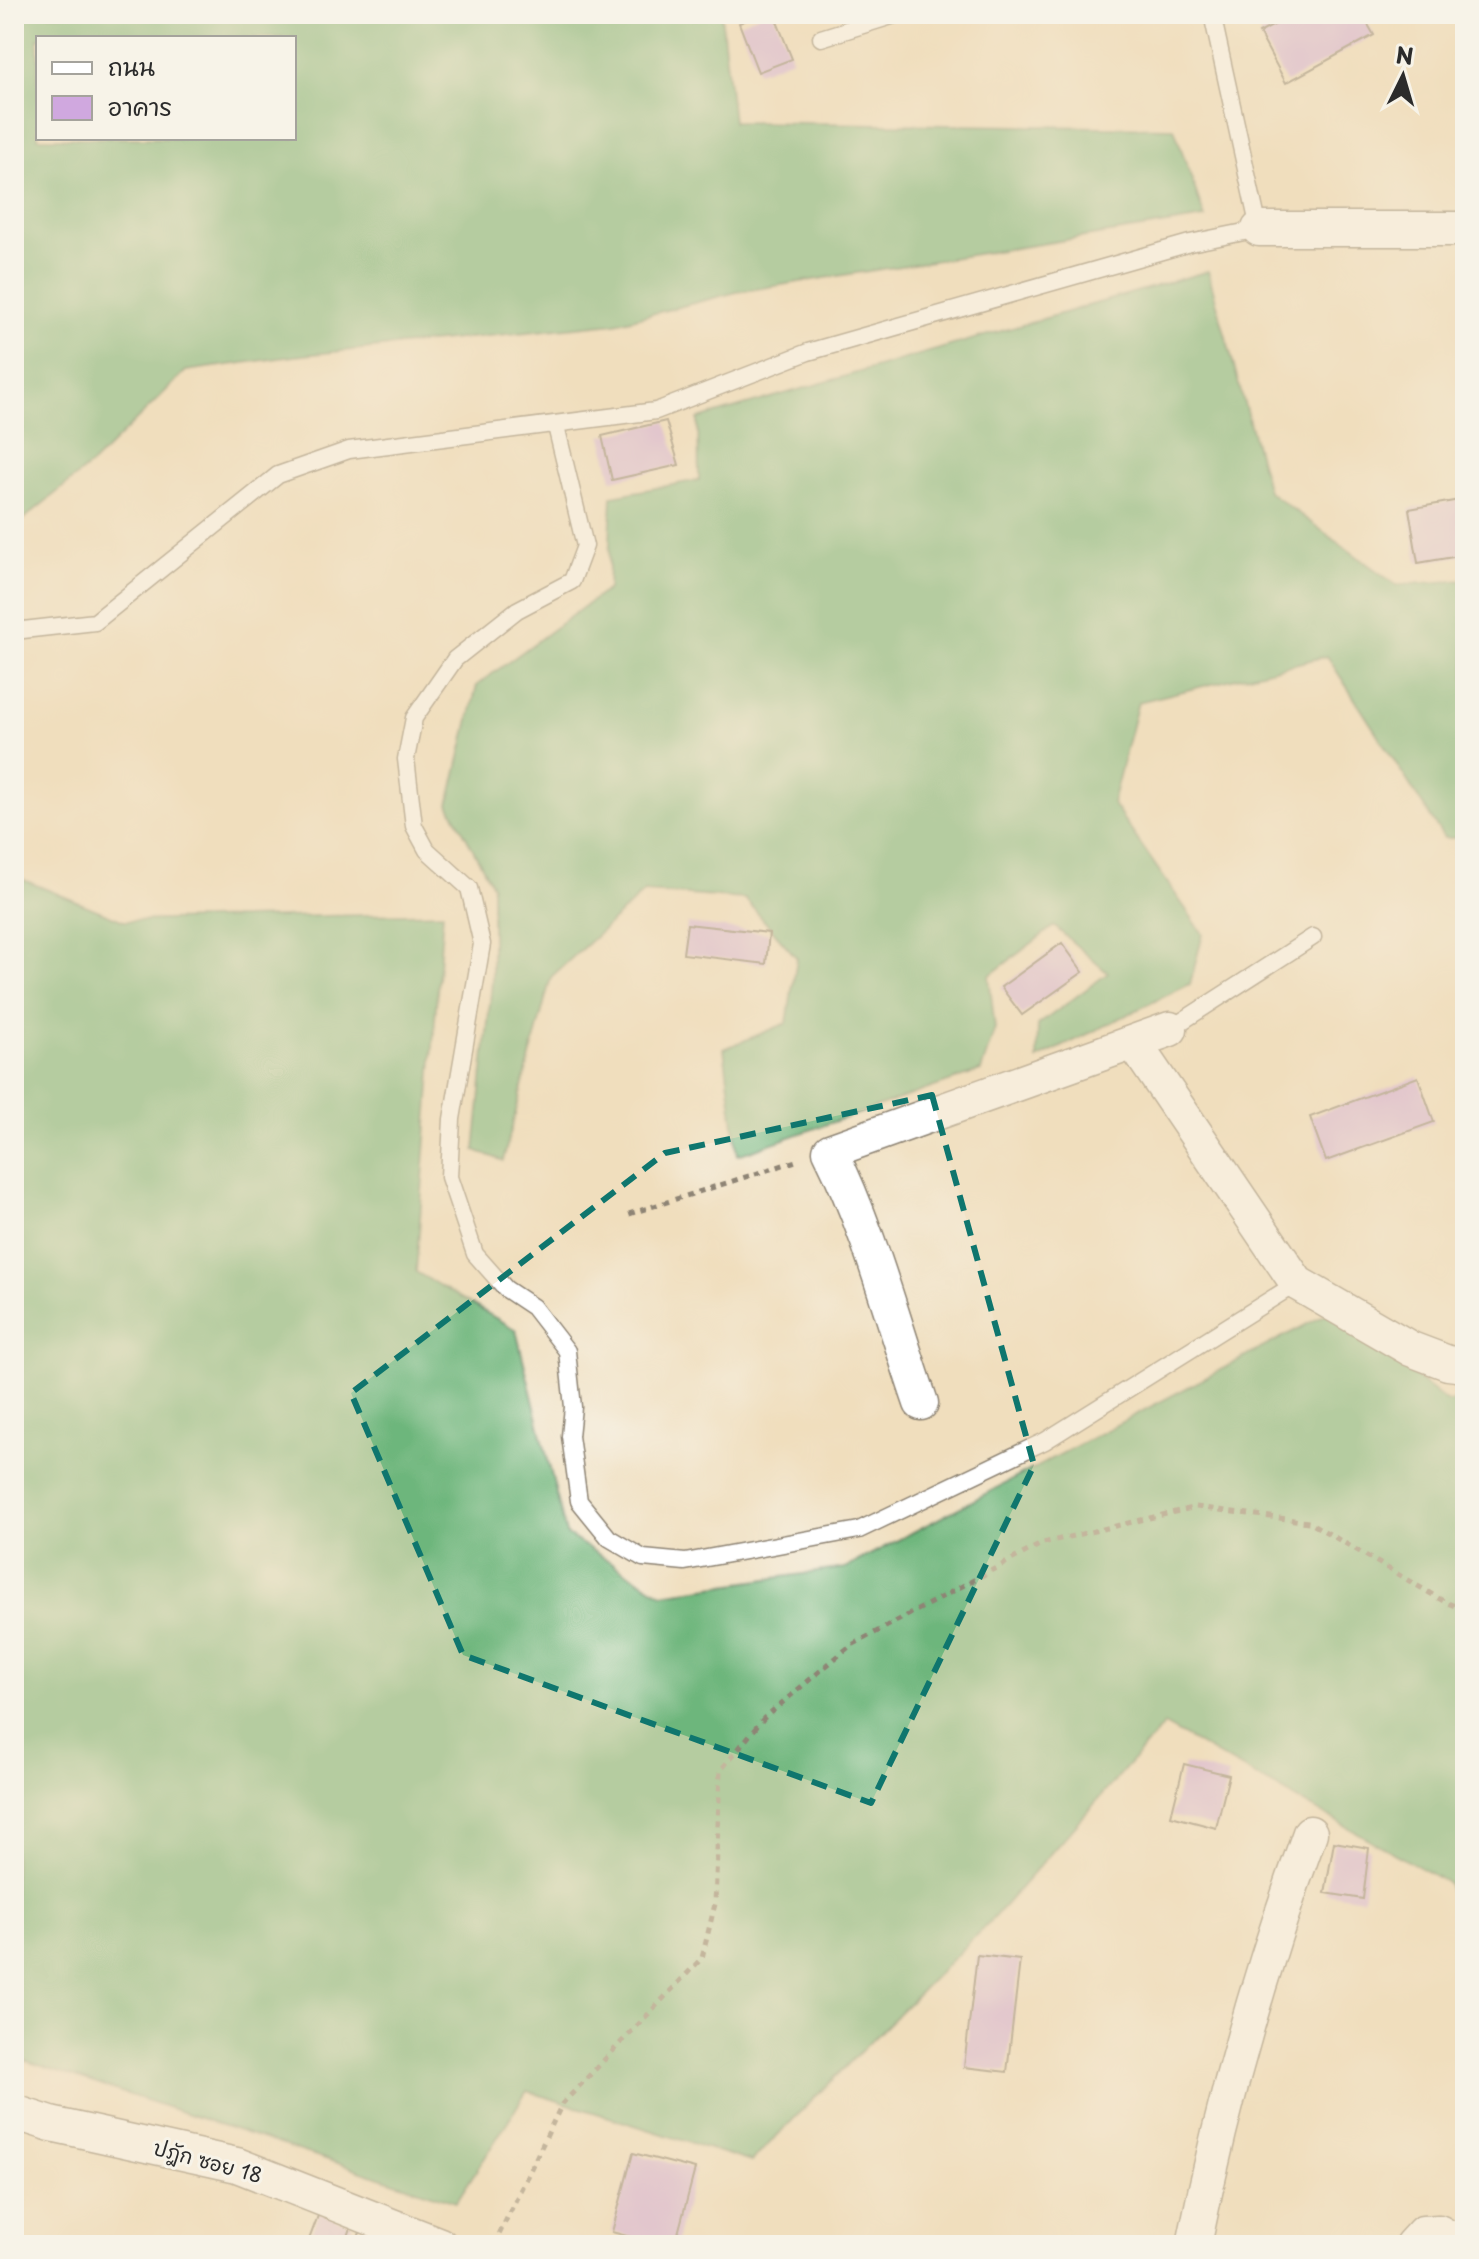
<svg xmlns="http://www.w3.org/2000/svg" width="1479" height="2259" font-family="'Playpen Sans','Playpen Sans Thai',sans-serif">
<rect width="100%" height="100%" fill="#f7f3e8"/>
<filter id="ink" filterUnits="userSpaceOnUse"><feTurbulence type="fractalNoise" baseFrequency=".0125" numOctaves="2"/><feDisplacementMap in="SourceGraphic" scale="16" xChannelSelector="R" yChannelSelector="G"/><feConvolveMatrix kernelMatrix="1 2 1 2 8 2 1 2 1" color-interpolation-filters="sRGB"/></filter>
<filter id="wash" filterUnits="userSpaceOnUse"><feTurbulence type="fractalNoise" baseFrequency=".006" numOctaves="4" result="noise"/><feDisplacementMap in="SourceGraphic" scale="32" xChannelSelector="R" yChannelSelector="G"/><feGaussianBlur stdDeviation="1.8" result="paint"/><feColorMatrix in="noise" values="0 0 0 0 0 0 0 0 0 0 0 0 0 0 0 0 0 1.4 0 .05"/><feComposite in="paint" operator="in"/></filter>
<g filter="url(#wash)">
<rect width="100%" height="100%" fill="#f0debd"/>
<g fill="#6db67c" stroke="#4c7054" stroke-width="2" fill-rule="evenodd">
<path d="M14,14H721L733,122L1174,128L1205,218L737,292L616,323L294,356L186,371L93,463L14,527ZM38,38H294V138H38Z"/>
<polygon points="1208,271 1268,491 1396,585 1465,580 1465,838 1444,838 1327,656 1138,702 1112,803 1203,934 1190,984 1037,1059 1038,1025 1108,973 1054,926 989,976 995,1029 981,1071 738,1155 724,1049 787,1023 797,958 745,899 644,892 551,977 503,1161 475,1150 492,982 492,885 449,804 477,685 608,589 612,496 699,480 698,419"/>
<polygon points="14,876 124,921 443,913 416,1272 516,1330 566,1534 662,1594 845,1568 1332,1311 1447,1402 1465,1400 1465,1929 1447,1883 1164,1725 995,1916 751,2162 527,2091 456,2202 14,2057"/>
</g>
<g id="blocks">
<g fill="#d0a8df">
<polygon points="761,14 774,14 792,59 758,72 739,23"/>
<polygon points="1295,14 1362,14 1374,35 1286,83 1259,33"/>
<polygon points="666,421 679,465 612,480 602,436"/>
<polygon points="1465,499 1465,555 1418,563 1409,509"/>
<polygon points="687,924 769,933 766,964 683,954"/>
<polygon points="1062,943 1083,972 1022,1015 1001,987"/>
<polygon points="1418,1077 1434,1122 1326,1161 1310,1117"/>
<polygon points="1184,1764 1229,1775 1216,1828 1171,1816"/>
<polygon points="1334,1842 1369,1848 1363,1899 1325,1893"/>
<polygon points="977,1955 1020,1960 1007,2072 964,2067"/>
<polygon points="20,2139 22,2225 14,2225 14,2140"/>
<polygon points="633,2153 695,2169 675,2245 660,2245 612,2232"/>
<polygon points="319,2213 352,2225 345,2245 307,2245"/>
<polygon points="360,2232 396,2244 396,2245 356,2245"/>
</g>
</g>
</g>
<g filter="url(#ink)">
<use href="#blocks" fill-opacity="0" stroke="#8e8474" stroke-width="2"/>
<g fill="none" stroke-linecap="round" stroke-linejoin="round">
<g stroke="#8e8474" stroke-width="19">
<g id="lane">
<polyline points="821,38 898,14"/>
<polyline points="556,426 585,546 572,581 517,610 455,659 414,718 406,759 414,826 427,850 469,888 482,944 452,1119 449,1177 475,1254 506,1289 533,1307 567,1351 573,1407 570,1436 579,1501 609,1538 643,1558 685,1562 859,1530 1045,1441 1297,1283"/>
<polyline points="14,631 95,622 278,475 349,450 656,411 808,352 1190,243 1259,229 1212,14"/>
<polyline points="1170,1029 1313,937"/>
</g>
</g>
<g stroke="#8e8474" stroke-width="37">
<g id="street">
<polyline points="1259,229 1465,229"/>
<polyline points="1134,1043 1297,1283 1411,1349 1448,1363 1465,1365"/>
<path d="M921,1403C892,1319 870,1231 830,1151L1170,1029"/>
<polyline points="14,2112 51,2124 237,2165 440,2245"/>
<path d="M1194,2245C1222,2104 1261,1968 1310,1833"/>
<polyline points="1412,2245 1423,2233 1439,2232 1462,2245"/>
</g>
</g>
<g stroke="#8e8474" stroke-width="5" stroke-dasharray="6 6" stroke-linecap="butt">
<polyline points="629,1214 799,1160"/>
<polyline points="494,2245 562,2104 702,1958 715,1904 720,1771 764,1718 850,1646 1043,1543 1196,1507 1309,1522 1445,1602 1465,1610"/>
</g>
<use href="#lane" stroke="#fff" stroke-width="16"/>
<use href="#street" stroke="#fff" stroke-width="34"/>
</g>
</g>
<path d="M0 0H1479V2259H0ZM932,1095L1034,1465L871,1803L463,1655L351,1393L665,1153Z" fill="#f0debd" fill-opacity=".55" fill-rule="evenodd"/>
<path fill="none" stroke="#0f766e" stroke-width="6" stroke-dasharray="16 10" stroke-linejoin="round" d="M932,1095L1034,1465L871,1803L463,1655L351,1393L665,1153Z"/>
<g text-anchor="middle" dominant-baseline="central" stroke-width="6" stroke-linejoin="round" paint-order="stroke">
<g font-size="20" fill="#2b2b2b" stroke="#f7f3e8">
<text transform="translate(208 2161) rotate(15)">ปฎัก ซอย 18</text>
</g>
</g>
<rect width="1479" height="2259" fill="none" stroke="#f7f3e8" stroke-width="48"/>
<rect x="36" y="36" width="260" height="104" fill="#f7f3e8" stroke="#a5a39c" stroke-width="2"/>
<rect x="52" y="62" width="40" height="12" fill="#ffffff" stroke="#a5a39c" stroke-width="2"/>
<text x="108" y="76" font-size="24" fill="#2b2b2b">ถนน</text>
<rect x="52" y="96" width="40" height="24" fill="#d0a8df" stroke="#a5a39c" stroke-width="2"/>
<text x="108" y="116" font-size="24" fill="#2b2b2b">อาคาร</text>
<g transform="translate(1403 76) rotate(5)" stroke="#f7f3e8" stroke-width="6" paint-order="stroke">
<path d="M0-6L14 30L0 20L-14 30Z" fill="#2b2b2b"/>
<text y="-12" font-size="22" font-weight="bold" text-anchor="middle" fill="#2b2b2b">N</text>
</g>
</svg>
